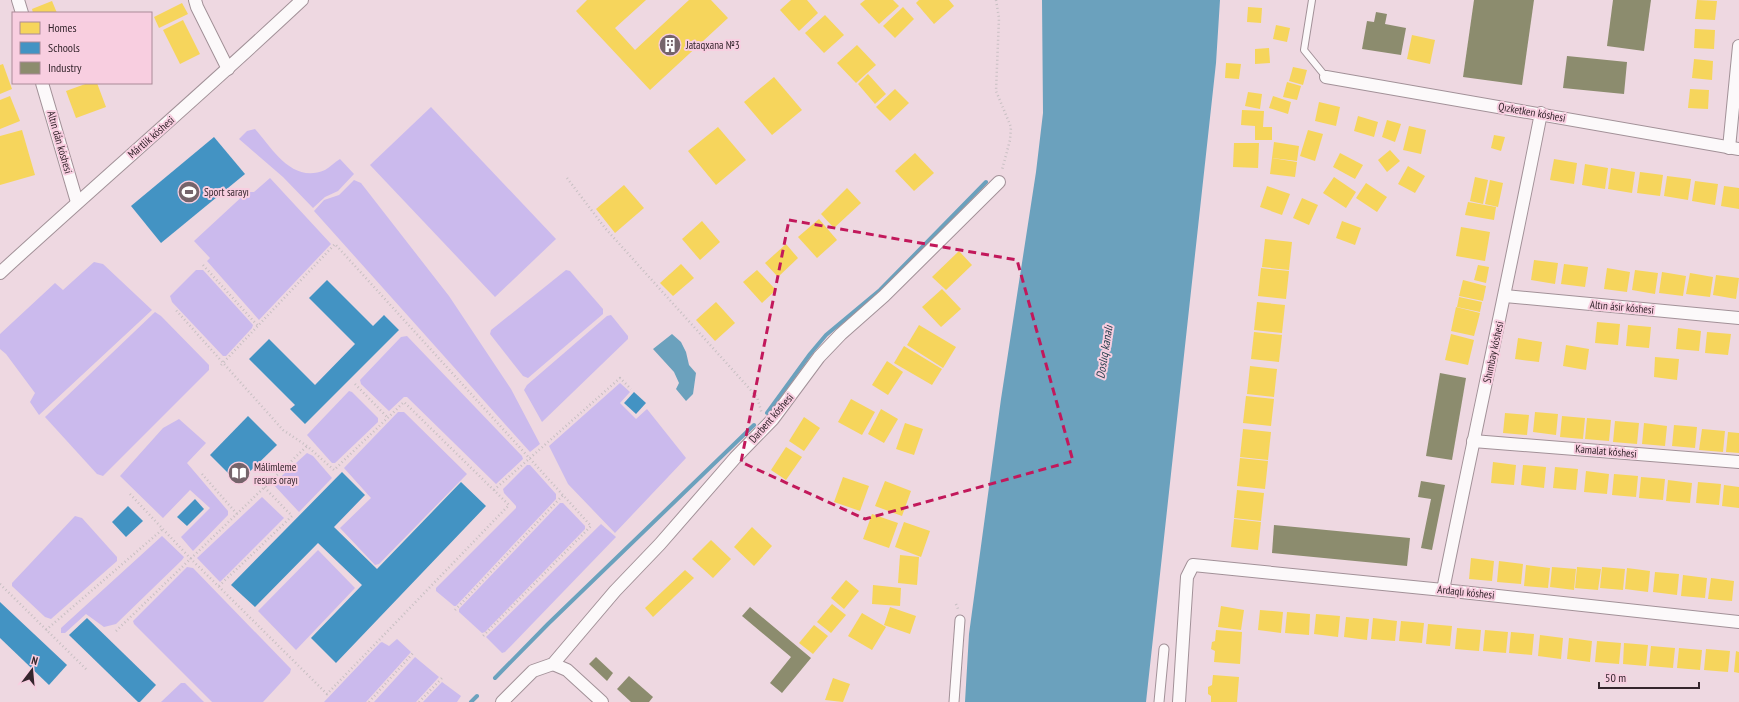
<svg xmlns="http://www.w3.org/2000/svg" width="1739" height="702" font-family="'PT Sans Narrow',sans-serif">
<rect width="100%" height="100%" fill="#eed8e1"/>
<g fill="#cbbaed">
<polygon points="431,107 556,239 495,297 370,165"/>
<path d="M255,129C273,149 292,184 325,170C330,167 335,162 340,159L354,174L338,191L325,197L313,208L283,177L239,139L247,131Z"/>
<polygon points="270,178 331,244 259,320 207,261 210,258 194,241 247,192 254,192"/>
<polygon points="354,180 361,183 449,296 511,389 540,444 530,452 314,211 324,200 339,195"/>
<polygon points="94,262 103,264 152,310 39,415 30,402 35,393 6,354 0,349 0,334 55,283 63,290"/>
<polygon points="196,270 203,270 253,325 252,328 226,356 223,356 172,302 170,296"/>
<polygon points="566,270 570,271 603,309 603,314 528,378 523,376 490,334 491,330"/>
<polygon points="155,312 161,316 209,365 209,370 103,476 97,474 45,417"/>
<polygon points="611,315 628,336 628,339 542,422 524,390 527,385 607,316"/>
<polygon points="407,336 522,456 523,459 496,484 407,397 404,397 389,411 361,384 360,380 401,337"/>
<polygon points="620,383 630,392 620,403 636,419 647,409 686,458 615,533 568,484 549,446"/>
<polygon points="349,391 352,392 378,418 378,422 335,463 332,463 307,435"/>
<polygon points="398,412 404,412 467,474 379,564 375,565 340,528 371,498 344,468"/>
<polygon points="179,419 206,443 187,463 228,511 228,515 193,551 181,537 210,508 190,490 163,518 120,476 163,428"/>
<polygon points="307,453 313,456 332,478 299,512 273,484"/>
<polygon points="527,465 530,465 556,494 556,499 456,606 454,606 436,591 436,588 516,508 516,506 504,493 503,489"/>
<polygon points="262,497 284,518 220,582 197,558"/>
<polygon points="560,503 563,503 585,526 585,529 485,632 482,633 459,612 459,609"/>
<polygon points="75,516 82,518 117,557 117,561 51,619 45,617 12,586 12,583"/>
<polygon points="601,524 616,537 505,652 502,653 486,637"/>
<polygon points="162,536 184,557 182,560 116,624 104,627 86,614 65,633 61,633 61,628"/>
<polygon points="318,550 355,588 296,650 258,611"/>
<polygon points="187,567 193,568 291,669 290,673 263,702 212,702 134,624 133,621"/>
<polygon points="397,639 411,652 366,702 324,702 380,643 382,642 389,646"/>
<polygon points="415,657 439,677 438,678 416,702 374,702"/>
<polygon points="442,682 461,696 457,702 423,702"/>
<polygon points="181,683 185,683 204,702 161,702"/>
</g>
<g fill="#6ba1bd">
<polygon points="1042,0 1220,0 1216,63 1146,702 965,702 969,634 1001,399 1036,172 1043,113"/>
<polygon points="672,334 681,342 686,352 689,365 696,373 693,394 686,401 676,389 679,383 674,372 653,349"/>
</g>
<g fill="#f6d55c">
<polygon points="587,0 646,0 615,28 635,50 689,0 711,0 728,18 650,90 576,11"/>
<polygon points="791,0 807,0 818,13 799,31 780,10"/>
<polygon points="865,0 893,0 899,6 879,24 860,4"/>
<polygon points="919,0 949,0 954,6 934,24 916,3"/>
<polygon points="1697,0 1717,1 1715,20 1695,19"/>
<polygon points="52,1 57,13 33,13 32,9"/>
<polygon points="182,3 188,14 159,28 154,17"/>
<polygon points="903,7 914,19 895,38 883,26"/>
<polygon points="1248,7 1262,8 1261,23 1247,22"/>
<polygon points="825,15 844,35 824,53 805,33"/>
<polygon points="183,20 200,54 180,64 163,30"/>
<polygon points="1276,25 1290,28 1287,42 1273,39"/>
<polygon points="1695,29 1715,30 1714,49 1694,48"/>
<polygon points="1412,35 1435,40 1430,64 1407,59"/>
<polygon points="857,45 876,65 856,83 837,63"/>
<polygon points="1269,48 1270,63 1255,64 1255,49"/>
<polygon points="1694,59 1713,61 1712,80 1692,78"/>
<polygon points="1226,63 1241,64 1239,79 1225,78"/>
<polygon points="3,64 12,89 0,94 0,65"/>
<polygon points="1293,67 1307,70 1303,85 1289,81"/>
<polygon points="868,74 886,94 875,104 858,84"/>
<polygon points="774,77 802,110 772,135 744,102"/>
<polygon points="1287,82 1301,86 1297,100 1283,97"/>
<polygon points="88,83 97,83 106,107 76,118 66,91"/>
<polygon points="895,89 909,103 890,121 876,107"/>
<polygon points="1690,89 1709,90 1708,109 1688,108"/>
<polygon points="1248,92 1262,94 1260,109 1245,106"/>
<polygon points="10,96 20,121 0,129 0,100"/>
<polygon points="1273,96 1291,102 1288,114 1269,108"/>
<polygon points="1319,102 1340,107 1336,126 1315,121"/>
<polygon points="1242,110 1264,111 1263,127 1272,127 1272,140 1255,140 1255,126 1241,125"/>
<polygon points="1358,116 1378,122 1374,137 1354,131"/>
<polygon points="1387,120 1401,124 1395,142 1382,137"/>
<polygon points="1409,126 1426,130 1421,154 1403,150"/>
<polygon points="718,127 746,160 716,185 688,151"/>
<polygon points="22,130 35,175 0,185 0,136"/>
<polygon points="1308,130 1323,134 1315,161 1300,156"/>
<polygon points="1494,135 1505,137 1501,151 1491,148"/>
<polygon points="1274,142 1299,146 1297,161 1272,158"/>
<polygon points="1234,143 1259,143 1258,168 1233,167"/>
<polygon points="1390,150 1400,161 1387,172 1378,160"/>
<polygon points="915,153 934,173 914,191 895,171"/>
<polygon points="1340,153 1363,165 1355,179 1333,167"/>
<polygon points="1272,158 1297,162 1295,177 1270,174"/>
<polygon points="1554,159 1577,163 1574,184 1550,180"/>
<polygon points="1585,164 1608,168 1605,189 1582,185"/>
<polygon points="1408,166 1425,176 1415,193 1398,184"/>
<polygon points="1611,168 1635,172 1632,193 1608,189"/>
<polygon points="1640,172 1663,175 1660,196 1637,193"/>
<polygon points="1667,176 1691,179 1688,200 1664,196"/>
<polygon points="1334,177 1356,192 1346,208 1323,193"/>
<polygon points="1475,177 1488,180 1483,204 1470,201"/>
<polygon points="1490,180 1503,183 1498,207 1485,204"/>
<polygon points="1695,181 1718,184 1715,205 1692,201"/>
<polygon points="1366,183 1387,197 1377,212 1356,198"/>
<polygon points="624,185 644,208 615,233 596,209"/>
<polygon points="1267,186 1290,194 1282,215 1260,207"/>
<polygon points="1724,186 1739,188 1739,209 1721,206"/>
<polygon points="847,188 861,203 834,228 821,214"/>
<polygon points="1302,198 1318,205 1309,225 1293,218"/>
<polygon points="1468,202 1496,207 1494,220 1465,215"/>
<polygon points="819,219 837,240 817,258 798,237"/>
<polygon points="702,221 720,242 700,260 682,239"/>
<polygon points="1342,221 1361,228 1355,245 1336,238"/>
<polygon points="1461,227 1490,232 1485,261 1456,256"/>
<polygon points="1265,239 1292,242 1289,270 1262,267"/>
<polygon points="786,244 798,258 778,277 765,263"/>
<polygon points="959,251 972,265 946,290 932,277"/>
<polygon points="1534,260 1558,263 1555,284 1531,280"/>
<polygon points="681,264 694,278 673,296 660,283"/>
<polygon points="1564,264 1588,267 1585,287 1561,284"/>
<polygon points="1478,265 1489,267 1486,283 1474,280"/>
<polygon points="1261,268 1289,271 1286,299 1258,296"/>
<polygon points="1607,268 1630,272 1627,292 1604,289"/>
<polygon points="757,270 776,290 762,303 743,282"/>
<polygon points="1635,270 1658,273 1655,294 1632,290"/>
<polygon points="1662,272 1686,276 1683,296 1659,293"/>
<polygon points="1690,273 1713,277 1710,297 1686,294"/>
<polygon points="1716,275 1739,278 1736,299 1713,295"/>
<polygon points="1463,280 1486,286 1483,301 1459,296"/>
<polygon points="942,289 961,309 941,327 922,307"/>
<polygon points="1459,297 1482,302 1480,312 1457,307"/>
<polygon points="716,302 735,323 715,341 696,320"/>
<polygon points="1257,302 1285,305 1282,333 1254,330"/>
<polygon points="1456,307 1480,313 1477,325 1466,322 1477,325 1474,336 1451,331"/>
<polygon points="1597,322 1620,324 1618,345 1595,343"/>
<polygon points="919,325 956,347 943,368 907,345"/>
<polygon points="1628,325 1651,327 1649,348 1626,346"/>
<polygon points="1678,328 1701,331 1699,351 1676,349"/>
<polygon points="1254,332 1282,335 1279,362 1251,359"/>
<polygon points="1707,332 1731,334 1728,355 1705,353"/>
<polygon points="1451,334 1474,340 1468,365 1445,360"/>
<polygon points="1518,338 1542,342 1539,362 1515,359"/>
<polygon points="1566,345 1589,349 1586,370 1563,366"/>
<polygon points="904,346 942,369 932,385 894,363"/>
<polygon points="1655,357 1679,359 1677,380 1654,377"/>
<polygon points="887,361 903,372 888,395 872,385"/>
<polygon points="1250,366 1277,369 1274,397 1247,394"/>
<polygon points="1246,396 1274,399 1271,426 1243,423"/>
<polygon points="851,399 875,412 862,435 838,422"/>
<polygon points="881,409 898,419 884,443 868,434"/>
<polygon points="1535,412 1558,414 1556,435 1533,432"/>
<polygon points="1505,413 1529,415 1527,435 1503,433"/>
<polygon points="1562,416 1585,418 1583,439 1560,437"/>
<polygon points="804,417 820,428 804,451 789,441"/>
<polygon points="1587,418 1611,420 1609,441 1585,439"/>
<polygon points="1615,421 1639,423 1637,444 1613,442"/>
<polygon points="905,423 923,429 914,455 896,449"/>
<polygon points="1644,423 1667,426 1665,446 1642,444"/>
<polygon points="1674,425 1697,427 1695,448 1672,446"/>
<polygon points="1243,429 1271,432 1268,460 1240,457"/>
<polygon points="1702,429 1725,431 1723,452 1699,450"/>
<polygon points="1728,432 1739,433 1739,453 1726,452"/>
<polygon points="786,447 802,457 786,480 771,470"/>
<polygon points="1240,458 1268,461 1265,489 1237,486"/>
<polygon points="1493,462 1516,465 1514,485 1491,483"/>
<polygon points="1523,465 1546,467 1544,488 1521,485"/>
<polygon points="1555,467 1578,469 1576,490 1553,488"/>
<polygon points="1586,471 1609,474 1607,494 1584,492"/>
<polygon points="1614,474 1638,476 1636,497 1612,495"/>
<polygon points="843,477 869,486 860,511 834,502"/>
<polygon points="1641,477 1665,479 1663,500 1639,498"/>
<polygon points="1668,480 1692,483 1690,503 1666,501"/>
<polygon points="885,481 911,491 902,516 875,506"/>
<polygon points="1698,482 1721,484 1719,505 1696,503"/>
<polygon points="1724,485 1739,487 1739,508 1722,506"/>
<polygon points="1237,490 1264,493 1261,521 1234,518"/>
<polygon points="872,514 898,523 889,548 863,539"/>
<polygon points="1234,519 1261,522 1258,550 1231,547"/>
<polygon points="904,522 930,531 921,557 895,547"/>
<polygon points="752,527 772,546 754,566 734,547"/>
<polygon points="711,540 731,559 713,578 692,559"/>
<polygon points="900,555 919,557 917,585 898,583"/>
<polygon points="1471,558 1494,561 1492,581 1469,579"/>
<polygon points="1499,561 1523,564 1521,584 1497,582"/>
<polygon points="1526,565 1550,568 1548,588 1524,586"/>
<polygon points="1552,567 1576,569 1574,590 1550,587"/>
<polygon points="1577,567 1601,569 1598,590 1575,588"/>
<polygon points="1602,567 1625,569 1623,590 1600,588"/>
<polygon points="1627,568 1650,571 1648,592 1625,589"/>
<polygon points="685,570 694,578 653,617 645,608"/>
<polygon points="1655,572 1679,574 1677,595 1653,592"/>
<polygon points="1683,575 1707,578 1705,598 1681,596"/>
<polygon points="1711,578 1734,581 1732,601 1708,599"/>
<polygon points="846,580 859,591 844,609 831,598"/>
<polygon points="873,585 901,588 900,606 872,604"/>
<polygon points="832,604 846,615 831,633 817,622"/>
<polygon points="1221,606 1244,610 1241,630 1218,627"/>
<polygon points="890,607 916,616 910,634 884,625"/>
<polygon points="1260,610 1283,612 1281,633 1258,630"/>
<polygon points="1287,612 1310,614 1309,635 1285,633"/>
<polygon points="862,613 886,627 872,650 848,636"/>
<polygon points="1316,614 1340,616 1338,637 1314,634"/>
<polygon points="1346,617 1369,619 1367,640 1344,637"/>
<polygon points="1373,618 1397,621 1395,641 1371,639"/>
<polygon points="1401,621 1424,623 1422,643 1399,641"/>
<polygon points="1428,624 1452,626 1450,646 1426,644"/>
<polygon points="814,625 828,636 813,654 799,643"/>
<polygon points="1457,628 1481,630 1479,651 1455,649"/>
<polygon points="1216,630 1242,632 1240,664 1214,662 1215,651 1211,649 1212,642 1215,641"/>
<polygon points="1485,630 1508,632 1506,653 1483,651"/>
<polygon points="1511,632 1534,634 1532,655 1509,653"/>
<polygon points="1540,635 1563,638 1561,659 1538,656"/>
<polygon points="1569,638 1592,641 1590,662 1567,659"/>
<polygon points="1597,641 1621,643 1619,664 1595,662"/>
<polygon points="1624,643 1648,645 1646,666 1623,664"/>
<polygon points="1651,646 1675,648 1673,668 1649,666"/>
<polygon points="1679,648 1702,650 1700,670 1677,668"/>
<polygon points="1706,649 1730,651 1728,672 1704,670"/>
<polygon points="1736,651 1739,652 1739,673 1734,672"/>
<polygon points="1213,675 1239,677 1237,702 1211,702 1211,696 1208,694 1208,687 1212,685"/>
<polygon points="833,678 850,684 843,702 825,700"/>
</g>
<g fill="#4393c3">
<polygon points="214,137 245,174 161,243 131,206"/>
<polygon points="327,280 373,326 384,315 399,330 305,424 290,409 295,405 249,359 269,339 315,385 355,344 309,298"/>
<polygon points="634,392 646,403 636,414 624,403"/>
<polygon points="248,416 277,445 238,483 210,455"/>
<polygon points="342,472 365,495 334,527 377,569 461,482 486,506 336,663 311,638 362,585 318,543 255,607 231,585"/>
<polygon points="195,499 204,509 187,526 177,517"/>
<polygon points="128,506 143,521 126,537 112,522"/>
<polygon points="0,602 67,665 49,685 0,638"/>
<polygon points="87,618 156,685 140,702 138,702 69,635"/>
</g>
<g fill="#8c8c6e">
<polygon points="1474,0 1534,0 1522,85 1463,77"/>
<polygon points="1613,0 1651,0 1644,51 1607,46"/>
<polygon points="1376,12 1387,14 1385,24 1406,28 1401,55 1362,49 1367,21 1374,22"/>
<polygon points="1567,56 1627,62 1624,94 1563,88"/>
<polygon points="1440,373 1466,378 1452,460 1426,456"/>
<polygon points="1421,481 1445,485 1432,550 1421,548 1431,499 1418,497"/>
<polygon points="1274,525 1410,538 1407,566 1272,553"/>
<polygon points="750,607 811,658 782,693 770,683 791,657 742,616"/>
<polygon points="596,657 613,673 607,681 589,664"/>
<polygon points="629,676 653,697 649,702 631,702 617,689"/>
</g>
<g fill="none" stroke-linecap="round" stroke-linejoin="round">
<g stroke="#6ba1bd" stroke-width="4">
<polyline points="767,413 810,354 826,335 880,290 986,182"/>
<polyline points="495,678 548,624 754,425"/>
<polyline points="471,702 477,696"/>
</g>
<g stroke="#a29198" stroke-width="8">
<polyline id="service" points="1312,0 1304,50 1326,77"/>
</g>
<g stroke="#a29198" stroke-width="11">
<g id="pedestrian">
<polyline points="954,702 960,620"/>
<polyline points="1159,702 1164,649"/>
</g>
</g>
<g stroke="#a29198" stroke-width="14">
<g id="minor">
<polyline points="18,0 22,13"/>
<polyline points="195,0 197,7 228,69"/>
<polyline points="1326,77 1739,149"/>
<polyline points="42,83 77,202"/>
<polyline points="1729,148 1739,46"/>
<path d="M0,273C100,181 203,93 302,0"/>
<polyline points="1505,296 1739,318"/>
<polyline points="1473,441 1739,462"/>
<path d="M1443,590C1475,431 1510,272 1541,113"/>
<polyline points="553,664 567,670 602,702"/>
<polyline points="502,702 533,671 553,664 615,591 660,544 735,458 773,419 819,357 841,334 884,296 999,182"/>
<polyline points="1179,702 1187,577 1193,565 1443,590 1739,622"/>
</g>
</g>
<g stroke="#c7bfc2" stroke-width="2.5" stroke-dasharray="1 3" stroke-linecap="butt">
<polyline points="996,0 999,18 996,91 1011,127 1010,140 1002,170"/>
<polyline points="567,178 605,228 757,397 762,414"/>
<polyline points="203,265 258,326"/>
<polyline points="221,365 335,244 591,526 483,636"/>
<polyline points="355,384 388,418"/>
<polyline points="202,474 237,514"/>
<polyline points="494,490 620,378 631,389"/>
<polyline points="130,494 191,559 327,694 509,505 404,402 334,470 307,446 283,430 175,309"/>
<polyline points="0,584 88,671"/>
<polyline points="219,586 292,516 264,487"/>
<polyline points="956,604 958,609"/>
<polyline points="455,610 563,495"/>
<polyline points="46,630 163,529"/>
<polyline points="116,631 307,446"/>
<polyline points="369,702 414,652"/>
<polyline points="419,702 442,678"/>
</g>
<use href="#service" stroke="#fcf9fa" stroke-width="6"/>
<use href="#pedestrian" stroke="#fcf9fa" stroke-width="9"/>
<use href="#minor" stroke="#fcf9fa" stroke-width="12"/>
</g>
<path fill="none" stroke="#c2185b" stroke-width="3" stroke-dasharray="8 5" stroke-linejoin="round" d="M789,220L1017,260L1073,461L865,519L741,462Z"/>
<defs>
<g id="building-disc" transform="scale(1.15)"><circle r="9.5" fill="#75646b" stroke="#f8cee0"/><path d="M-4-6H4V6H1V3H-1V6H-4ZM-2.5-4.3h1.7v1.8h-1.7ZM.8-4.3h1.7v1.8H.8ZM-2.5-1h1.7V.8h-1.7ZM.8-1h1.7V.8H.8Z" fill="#fff"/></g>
<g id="stadium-disc" transform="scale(1.15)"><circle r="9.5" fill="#75646b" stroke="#f8cee0"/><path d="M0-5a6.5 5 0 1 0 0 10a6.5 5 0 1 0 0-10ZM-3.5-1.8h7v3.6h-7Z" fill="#fff"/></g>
<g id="library-disc" transform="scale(1.15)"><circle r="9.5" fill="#75646b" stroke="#f8cee0"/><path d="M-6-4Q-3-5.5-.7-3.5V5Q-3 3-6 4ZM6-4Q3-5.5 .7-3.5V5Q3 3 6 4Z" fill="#fff"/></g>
</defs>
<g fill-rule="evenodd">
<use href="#building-disc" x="670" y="45"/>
<use href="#stadium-disc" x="189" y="192"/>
<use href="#library-disc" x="239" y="473"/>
</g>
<g text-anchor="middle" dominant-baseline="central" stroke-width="4" stroke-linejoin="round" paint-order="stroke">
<g font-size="11" fill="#34252c" stroke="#f8cee0" text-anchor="start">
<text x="686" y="45">Jataqxana №3</text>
<text x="204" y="192">Sport sarayı</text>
<text x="254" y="467">Málimleme<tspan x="254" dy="13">resurs orayı</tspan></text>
</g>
<g font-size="11" fill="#34252c" stroke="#f8cee0">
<text transform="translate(1532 112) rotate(10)">Qızketken kóshesi</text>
<text transform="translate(151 137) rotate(-41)">Mártlik kóshesi</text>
<text transform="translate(60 142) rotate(74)">Altın dán kóshesi</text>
<text transform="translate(1622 307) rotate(5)">Altın ásir kóshesi</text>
<text transform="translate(1493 352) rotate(-78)">Shımbay kóshesi</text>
<text transform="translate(771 418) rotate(-49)">Darbent kóshesi</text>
<text transform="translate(1606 451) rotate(5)">Kamalat kóshesi</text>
<text transform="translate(1466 592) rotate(6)">Ardaqlı kóshesi</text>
</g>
<g font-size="12" font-style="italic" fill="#243e4b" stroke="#f8cee0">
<text transform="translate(1104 352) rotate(-81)">Doslıq kanalı</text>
</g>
</g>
<rect x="12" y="12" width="140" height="72" fill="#f8cee0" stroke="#aa8a98"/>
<rect x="20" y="22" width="20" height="12" fill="#f6d55c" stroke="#aa8a98"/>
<text x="48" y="32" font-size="12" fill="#34252c">Homes</text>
<rect x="20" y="42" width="20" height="12" fill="#4393c3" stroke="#aa8a98"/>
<text x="48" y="52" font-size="12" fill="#34252c">Schools</text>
<rect x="20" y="62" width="20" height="12" fill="#8c8c6e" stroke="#aa8a98"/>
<text x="48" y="72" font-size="12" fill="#34252c">Industry</text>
<g transform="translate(32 670) rotate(16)" stroke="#f8cee0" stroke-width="3" paint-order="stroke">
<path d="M0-3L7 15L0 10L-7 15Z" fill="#34252c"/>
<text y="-6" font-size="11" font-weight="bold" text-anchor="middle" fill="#34252c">N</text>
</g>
<path d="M1599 682v6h100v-6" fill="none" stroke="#34252c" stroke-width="2"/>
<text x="1605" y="682" font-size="12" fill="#34252c" stroke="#f8cee0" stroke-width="3" paint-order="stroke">50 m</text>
</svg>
